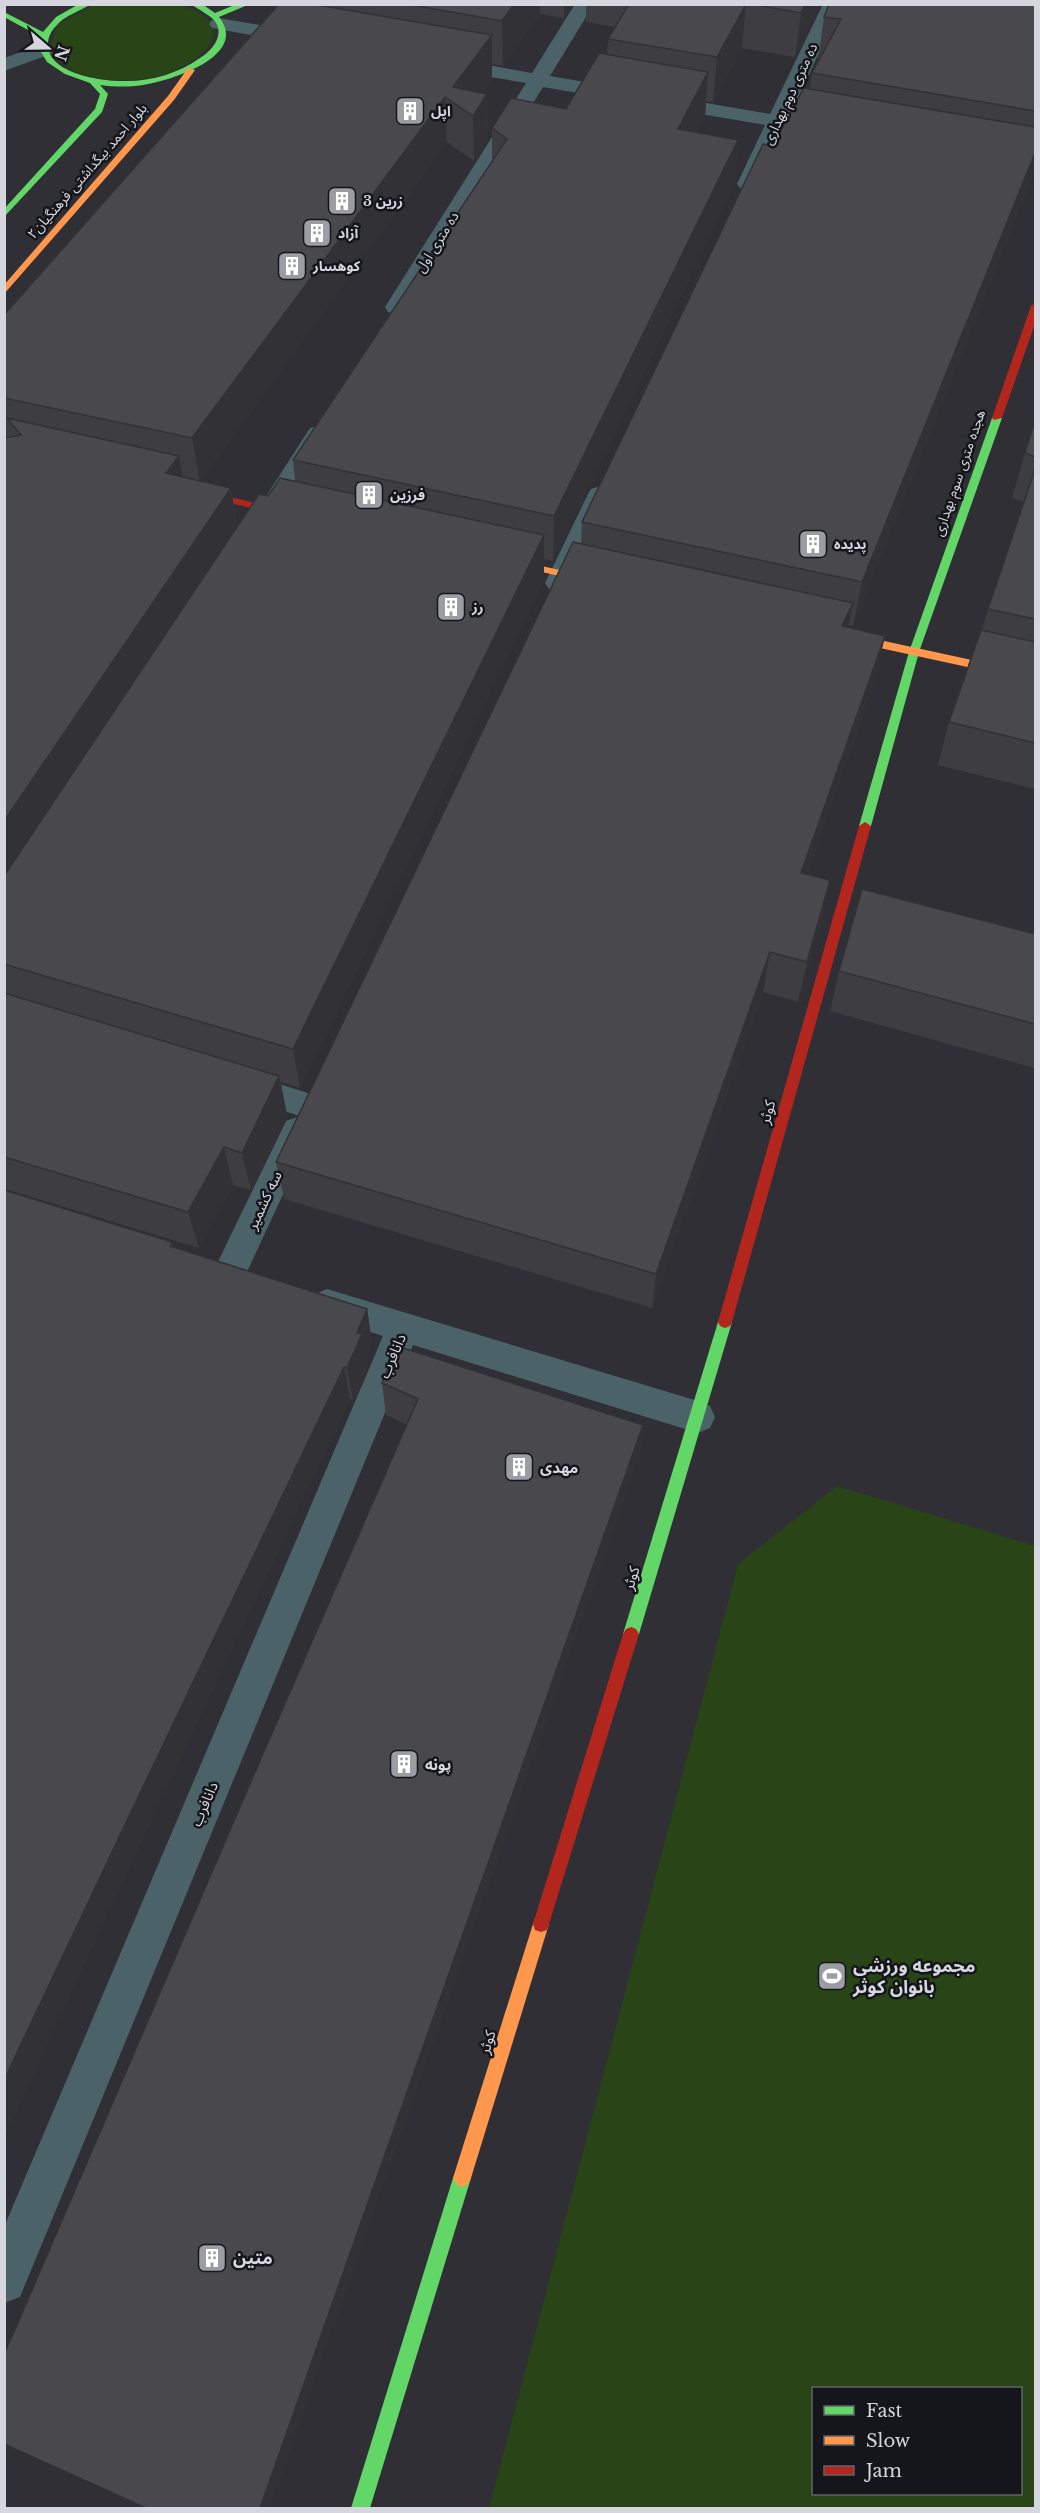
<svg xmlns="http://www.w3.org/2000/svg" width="1040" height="2513" font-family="'Libre Baskerville','Noto Sans Arabic',serif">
<rect width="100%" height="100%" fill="#2f2f35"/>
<g fill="#294416" fill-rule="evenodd">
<path d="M95,4L181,5C247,27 200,65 158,76C134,83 103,81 79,74C69,71 58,59 49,52L57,25Z"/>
<path d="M837,1486L1035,1546V2508H489L738,1564ZM814,2388H1020V2494H814Z"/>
</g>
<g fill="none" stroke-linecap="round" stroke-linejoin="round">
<polygon fill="#4a6268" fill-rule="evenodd" points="242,1072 320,1097 325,1106 320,1115 309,1119 231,1094 226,1085 231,1076"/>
<g fill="#4a6268" fill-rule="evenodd">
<polygon points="575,4 594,4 550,76 770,114 823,4 842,4 789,117 804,121 807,125 804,129 797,131 784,129 754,188 747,190 740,188 737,184 765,125 543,87 407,307 404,312 396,314 388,312 385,307 526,83 449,70 442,68 439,64 442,60 449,58 532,73"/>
<polygon points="219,18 300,32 307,34 310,38 307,42 300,44 212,28 209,24 212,20"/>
<polygon points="44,44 51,46 54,50 51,54 4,71 4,58"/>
<polygon points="318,426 326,428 330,433 276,518 273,524 264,526 255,524 252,518 310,428"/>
<polygon points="600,486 609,489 612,494 571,583 567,589 558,591 549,589 545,583 588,494 591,489"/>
<polygon points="297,1117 308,1121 313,1130 246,1274 241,1284 229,1288 217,1284 212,1274 286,1121"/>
<polygon points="327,1289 698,1401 710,1406 715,1417 710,1428 698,1433 413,1345 20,2297 4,2303 4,2227 383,1336 315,1314 310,1304 315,1294"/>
</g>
<g fill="#63d668" fill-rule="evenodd">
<path d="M79,4H91C79,12 65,15 56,26C51,31 49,36 48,42C45,74 104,82 127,81C152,81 179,73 200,58C212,51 226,34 214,20C208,14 199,10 191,4H202L215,13L237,4H250L219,17C250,56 170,81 143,85C129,87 115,87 100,85L108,94L102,112L4,217V209L95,109L100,94L90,83L65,74L47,62L41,52V37L4,17V12L43,32L56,17Z"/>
<polygon points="997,415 1002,418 919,652 871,826 865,830 861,829 859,826 909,652 992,418"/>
<polygon points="725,1316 730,1318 732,1322 639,1634 636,1639 631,1641 626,1639 623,1634 718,1322 720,1318"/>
<polygon points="462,2169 468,2172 471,2178 370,2508 351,2508 453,2178 456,2172"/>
</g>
<g fill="#ff974d" fill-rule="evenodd">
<polygon points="188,68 195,70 174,100 4,294 4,285 168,96"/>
<polygon points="501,557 600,579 605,582 600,585 497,562 497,558"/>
<polygon points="838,631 1036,674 1036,682 834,638 833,635"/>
<polygon points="541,1916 547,1918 549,1924 471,2178 468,2184 462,2187 456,2184 453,2178 533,1924 535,1918"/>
</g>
<g fill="#b3261e" fill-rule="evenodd">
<polygon points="1036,303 1036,321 1002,418 994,420 992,418 1031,306"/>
<polygon points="191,488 295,512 300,515 295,518 187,493 187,489"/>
<polygon points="865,822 871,826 732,1322 730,1326 725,1328 720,1326 718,1322 859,826"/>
<polygon points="631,1627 636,1629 639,1634 549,1924 547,1930 541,1932 535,1930 533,1924 623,1634 626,1629"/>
</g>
</g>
<g fill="#3e3e42">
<polygon points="279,4 573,4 564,18 540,14 503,66 492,64 492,80 483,93 487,94 488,139 474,161 447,142 201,481 231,488 237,526 268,496 295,481 293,460 492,161 492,128 566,109 607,54 608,39 615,27 586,22 586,4 820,4 795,57 742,48 713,102 706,101 705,117 696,132 738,140 734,185 553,561 544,559 544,580 300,1088 281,1082 287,1115 251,1190 233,1185 199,1248 5,1189 4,315"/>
<polygon points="1035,4 1035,169 1034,174 853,626 848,625 848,628 875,680 807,874 830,880 821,922 798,1002 763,992 652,1308 284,1199 276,1162 581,544 582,522 772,146 810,89 812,73 818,61 824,17"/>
<polygon points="1035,421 1035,789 938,765 949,722 982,630 988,609 1024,502 1012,498 1025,453"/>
<polygon points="1035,934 1035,1068 830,1011 839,971"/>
<polygon points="4,1190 172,1242 174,1248 367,1309 372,1343 366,1358 367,1368 353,1400 350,1399 155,1811 4,2137"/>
<polygon points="382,1383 643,1425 639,1456 269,2508 146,2508 407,1425 386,1415"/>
</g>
<g fill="#323236">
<polygon points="514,4 540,4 540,14 503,66 502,21"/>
<polygon points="564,4 573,4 564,18"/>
<polygon points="746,4 742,48 713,102 717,57"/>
<polygon points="805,4 820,4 795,57 801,13"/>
<polygon points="492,35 492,80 468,113 453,87"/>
<polygon points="708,72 705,117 675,174 678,129"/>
<polygon points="487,94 488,139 474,161 473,116"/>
<polygon points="445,97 447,142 200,483 192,438"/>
<polygon points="738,140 734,185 553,561 554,516"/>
<polygon points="1035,153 1035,169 1034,174 853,626 862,582"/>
<polygon points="179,456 187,501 166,473"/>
<polygon points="231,488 238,533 4,885 4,821"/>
<polygon points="544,535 544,580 300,1088 293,1049"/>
<polygon points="853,603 844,647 842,626"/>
<polygon points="885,636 875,680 793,914 801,873"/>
<polygon points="830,880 821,922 798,1002 807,962"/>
<polygon points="770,952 763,992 652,1308 656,1274"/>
<polygon points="279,1076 287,1115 251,1190 242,1153"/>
<polygon points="224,1147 233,1185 199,1248 188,1212"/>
<polygon points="367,1309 372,1343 366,1358 367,1368 353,1400 347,1368 357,1333"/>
<polygon points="344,1367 350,1399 155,1811 4,2137 4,2080 141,1791"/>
<polygon points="643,1425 639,1456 269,2508 260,2508"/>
</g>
<g fill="#48484d" stroke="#323236" stroke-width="1.5">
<polygon points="279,4 312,4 492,35 453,87 487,94 473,116 445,97 192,438 4,398 4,315"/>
<polygon points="406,4 514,4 502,21"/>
<polygon points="629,4 746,4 717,57 608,39"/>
<polygon points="751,4 805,4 801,13"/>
<polygon points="829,4 1035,4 1035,111 812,73 841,19 824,17"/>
<polygon points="599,53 708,72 678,129 738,140 554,516 293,460 507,139 492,128 511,98 566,109"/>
<polygon points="804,88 1035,127 1035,153 862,582 582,522 763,144 772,146"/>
<polygon points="7,418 179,456 166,473 231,488 4,821 4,438 21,435"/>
<polygon points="1035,421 1035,457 1025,453"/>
<polygon points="1035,469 1035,619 988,609"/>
<polygon points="280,478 544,535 293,1049 4,964 4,876 259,494 268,496"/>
<polygon points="573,542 853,603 842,626 885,636 801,873 830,880 807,962 770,952 656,1274 276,1162"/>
<polygon points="981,630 1035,642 1035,743 949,722"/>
<polygon points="862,889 1035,934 1035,1024 839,971"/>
<polygon points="4,993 279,1076 242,1153 224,1147 188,1212 4,1157"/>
<polygon points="4,1190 172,1242 170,1246 367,1309 357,1333 362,1334 347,1368 344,1367 141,1791 4,2080"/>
<polygon points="397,1346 643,1425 260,2508 146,2508 4,2444 4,2355 262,1756 418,1399 382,1383"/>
</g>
<defs>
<g id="building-square" transform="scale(1.5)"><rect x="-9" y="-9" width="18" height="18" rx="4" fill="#9c9ca3" stroke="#15161b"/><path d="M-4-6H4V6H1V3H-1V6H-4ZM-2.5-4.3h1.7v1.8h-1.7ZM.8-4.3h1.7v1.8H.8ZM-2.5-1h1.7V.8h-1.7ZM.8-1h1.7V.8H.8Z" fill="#fff"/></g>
<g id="stadium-square" transform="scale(1.5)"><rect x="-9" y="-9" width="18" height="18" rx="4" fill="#9c9ca3" stroke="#15161b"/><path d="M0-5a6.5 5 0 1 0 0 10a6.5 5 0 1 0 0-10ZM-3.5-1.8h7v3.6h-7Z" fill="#fff"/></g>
</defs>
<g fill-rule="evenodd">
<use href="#building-square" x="410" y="111"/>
<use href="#building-square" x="342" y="201"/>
<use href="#building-square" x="317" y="233"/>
<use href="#building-square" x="292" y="266"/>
<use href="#building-square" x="369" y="495"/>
<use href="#building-square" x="813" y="544"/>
<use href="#building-square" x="451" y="607"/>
<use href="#building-square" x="519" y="1467"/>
<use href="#building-square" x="404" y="1764"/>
<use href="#stadium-square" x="832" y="1976"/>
<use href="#building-square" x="212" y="2258"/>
</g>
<g text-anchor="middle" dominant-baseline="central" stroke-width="5" stroke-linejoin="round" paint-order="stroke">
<g font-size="14" fill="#d6d7de" stroke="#15161b">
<text transform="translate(790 94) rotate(-65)">ده متری دوم بهداری</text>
<text transform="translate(87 171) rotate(-49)">بلوار احمد بیگداشتی فرهنگیان۲</text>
<text transform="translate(437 242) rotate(-58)">ده متری اول</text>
<text transform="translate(959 473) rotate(-71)">هجده متری سوم بهداری</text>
</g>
<g font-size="14" font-weight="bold" fill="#d6d7de" stroke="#15161b" text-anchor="start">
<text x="431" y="111">اپل</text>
<text x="363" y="201">زرین 3</text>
<text x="338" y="233">آزاد</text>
<text x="313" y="266">کوهسار</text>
<text x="390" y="495">فرزین</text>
<text x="834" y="544">پدیده</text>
<text x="472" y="607">رز</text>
</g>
<g font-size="15" fill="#d6d7de" stroke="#15161b">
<text transform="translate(767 1112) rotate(-74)">کوثر</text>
<text transform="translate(264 1200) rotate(-65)">سه کشمیر</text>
<text transform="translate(392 1356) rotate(-67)">دانافرب</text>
<text transform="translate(631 1578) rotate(-73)">کوثر</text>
<text transform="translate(204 1804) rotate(-67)">دانافرب</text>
<text transform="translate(487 2042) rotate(-73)">کوثر</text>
</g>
<g font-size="15" font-weight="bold" fill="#d6d7de" stroke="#15161b" text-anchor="start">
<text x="540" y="1467">مهدی</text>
<text x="425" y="1764">پونه</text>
</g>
<g font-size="18" font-weight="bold" fill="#d6d7de" stroke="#15161b" text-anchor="start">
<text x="853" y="1966">مجموعه ورزشی<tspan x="853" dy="21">بانوان کوثر</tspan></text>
<text x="233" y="2258">متین</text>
</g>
</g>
<rect width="1040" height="2513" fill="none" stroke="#d6d7de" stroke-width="12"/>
<rect x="812" y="2387" width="210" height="108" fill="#15161b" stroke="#626369" stroke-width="1.5"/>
<rect x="824" y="2406" width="30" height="9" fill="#63d668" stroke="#626369" stroke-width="1.5"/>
<text x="866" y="2417" font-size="18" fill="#d6d7de">Fast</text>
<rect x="824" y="2436" width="30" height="9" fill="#ff974d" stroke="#626369" stroke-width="1.5"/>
<text x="866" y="2447" font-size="18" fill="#d6d7de">Slow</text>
<rect x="824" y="2466" width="30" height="9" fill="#b3261e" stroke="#626369" stroke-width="1.5"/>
<text x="866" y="2477" font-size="18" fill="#d6d7de">Jam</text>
<g transform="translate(48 48) rotate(110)" stroke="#15161b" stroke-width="4.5" paint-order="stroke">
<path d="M0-4.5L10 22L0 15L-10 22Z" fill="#d6d7de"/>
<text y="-9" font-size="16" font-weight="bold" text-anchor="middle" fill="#d6d7de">N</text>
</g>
</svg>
